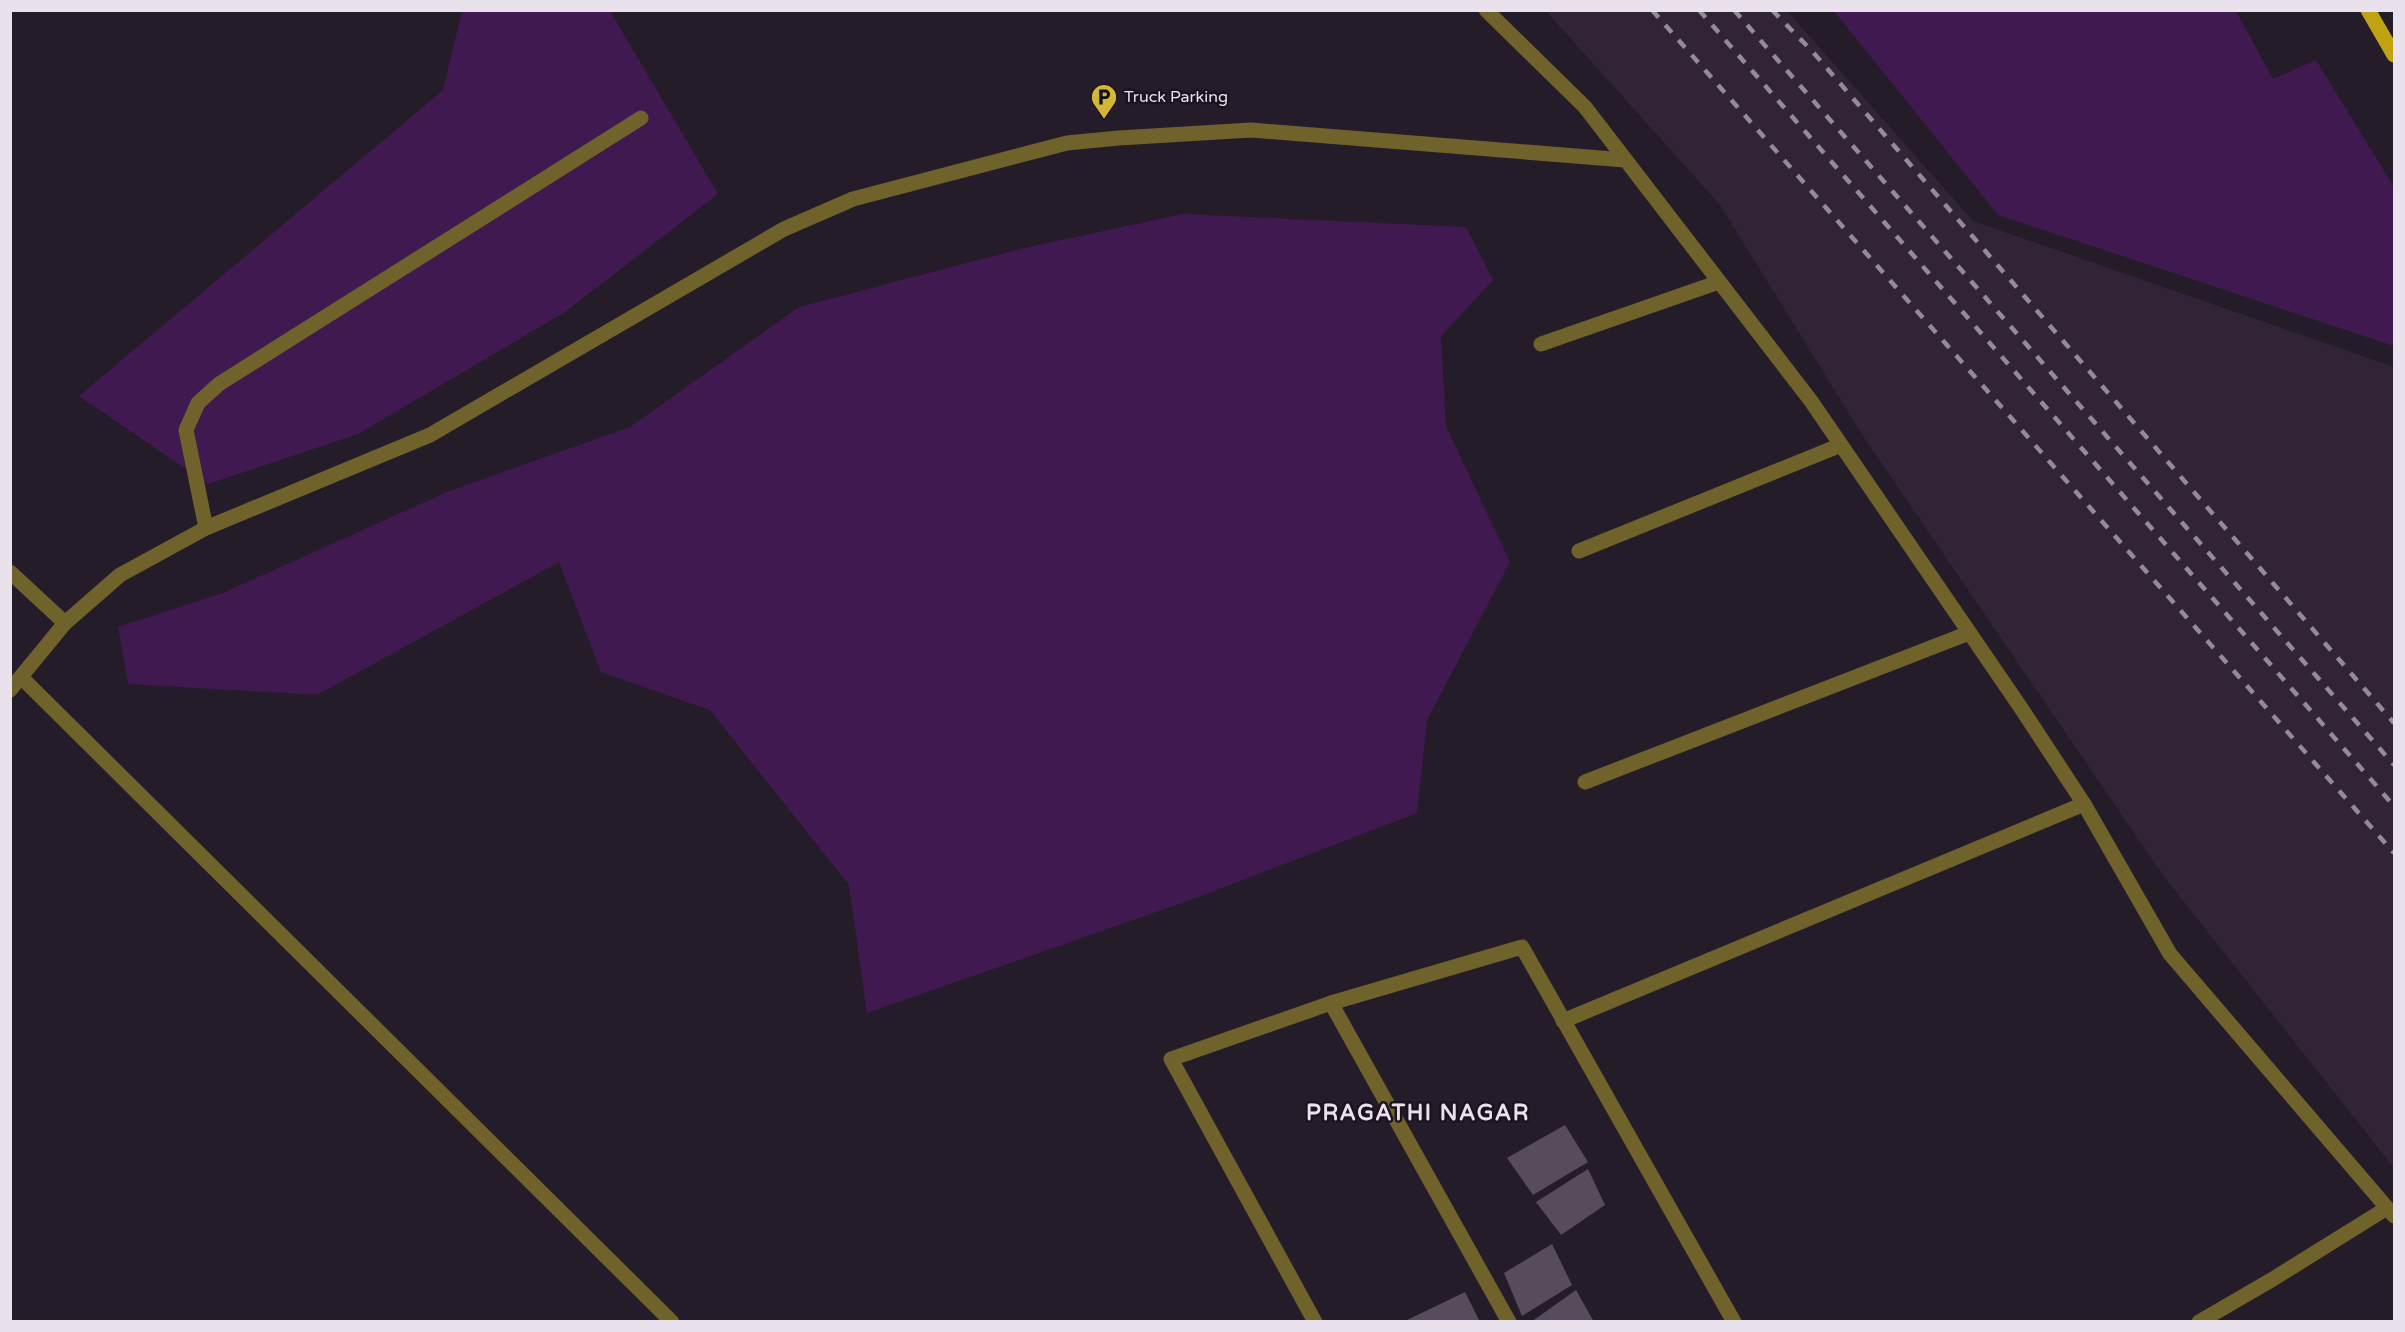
<svg xmlns="http://www.w3.org/2000/svg" width="2405" height="1332" font-family="'Varela Round',sans-serif">
<rect width="100%" height="100%" fill="#251c2a"/>
<polygon fill="#312437" points="1546,11 1787,11 1973,221 2394,367 2394,1168 2162,874 1863,436 1720,205"/>
<g fill="#401950">
<polygon points="462,11 610,11 718,194 565,312 358,434 208,484 79,396 443,90"/>
<polygon points="1834,11 2236,11 2273,79 2316,60 2394,187 2394,346 1998,215"/>
<polygon points="1183,214 1466,227 1493,280 1441,336 1446,426 1510,562 1427,720 1417,813 1193,899 867,1013 849,885 710,710 601,672 559,562 317,695 128,684 118,627 223,593 447,492 630,427 799,307 1024,248"/>
</g>
<g fill="#574c5c">
<polygon points="1565,1125 1588,1162 1533,1195 1507,1158"/>
<polygon points="1588,1169 1605,1205 1561,1235 1536,1202"/>
<polygon points="1552,1244 1572,1285 1522,1316 1504,1273"/>
<polygon points="1576,1290 1594,1322 1531,1322"/>
<polygon points="1465,1292 1480,1322 1403,1322"/>
</g>
<g fill="none" stroke-linecap="round" stroke-linejoin="round">
<g stroke="#6f622b" stroke-width="15">
<polyline points="1486,10 1585,107 1811,401 2021,708 2084,804 2170,954 2394,1216"/>
<polyline points="1541,344 1719,282"/>
<polyline points="206,528 186,430 198,403 219,384 641,118"/>
<polyline points="1579,551 1841,445"/>
<polyline points="10,572 65,623"/>
<polyline points="21,677 672,1322"/>
<polyline points="10,690 65,623 120,575 206,528 430,435 784,229 853,199 1067,143 1119,138 1251,130 1625,160"/>
<polyline points="1585,782 1969,633"/>
<polyline points="1331,1003 1509,1322"/>
<polyline points="1563,1021 2084,804"/>
<polyline points="1315,1322 1171,1059 1331,1003 1522,947 1734,1322"/>
<polyline points="2199,1322 2273,1279 2387,1208"/>
</g>
<polyline stroke="#c0a313" stroke-width="15" points="2368,10 2394,55"/>
<g stroke="#938b97" stroke-width="4.5" stroke-dasharray="10 10" stroke-linecap="butt">
<polyline points="1652,10 2394,853"/>
<polyline points="1699,10 2394,806"/>
<polyline points="1734,10 2394,765"/>
<polyline points="1772,10 1812,51 2394,723"/>
</g>
</g>
<defs>
<g id="parking-pin" transform="scale(1.35)"><path d="M0 17L-7.5 6A9.5 9.5 0 1 1 7.5 6Z" fill="#d3b635" stroke="#1c1320"/><path d="M-3.5-5.5H1a3.5 3.5 0 0 1 0 7H-1V5.5H-3.5ZM-1-3.4V-.6H.8a1.4 1.4 0 0 0 0-2.8Z" fill="#111"/></g>
</defs>
<g fill-rule="evenodd">
<use href="#parking-pin" x="1104" y="97"/>
</g>
<g text-anchor="middle" dominant-baseline="central" stroke-width="5" stroke-linejoin="round" paint-order="stroke">
<g font-size="16" fill="#e9e2ec" stroke="#1c1320" text-anchor="start">
<text x="1124" y="97">Truck Parking</text>
</g>
<g font-size="22" font-weight="bold" letter-spacing="1.5" fill="#e9e2ec" stroke="#1c1320">
<text x="1418" y="1113">PRAGATHI NAGAR</text>
</g>
</g>
<rect width="2405" height="1332" fill="none" stroke="#e9e2ec" stroke-width="24"/>
</svg>
